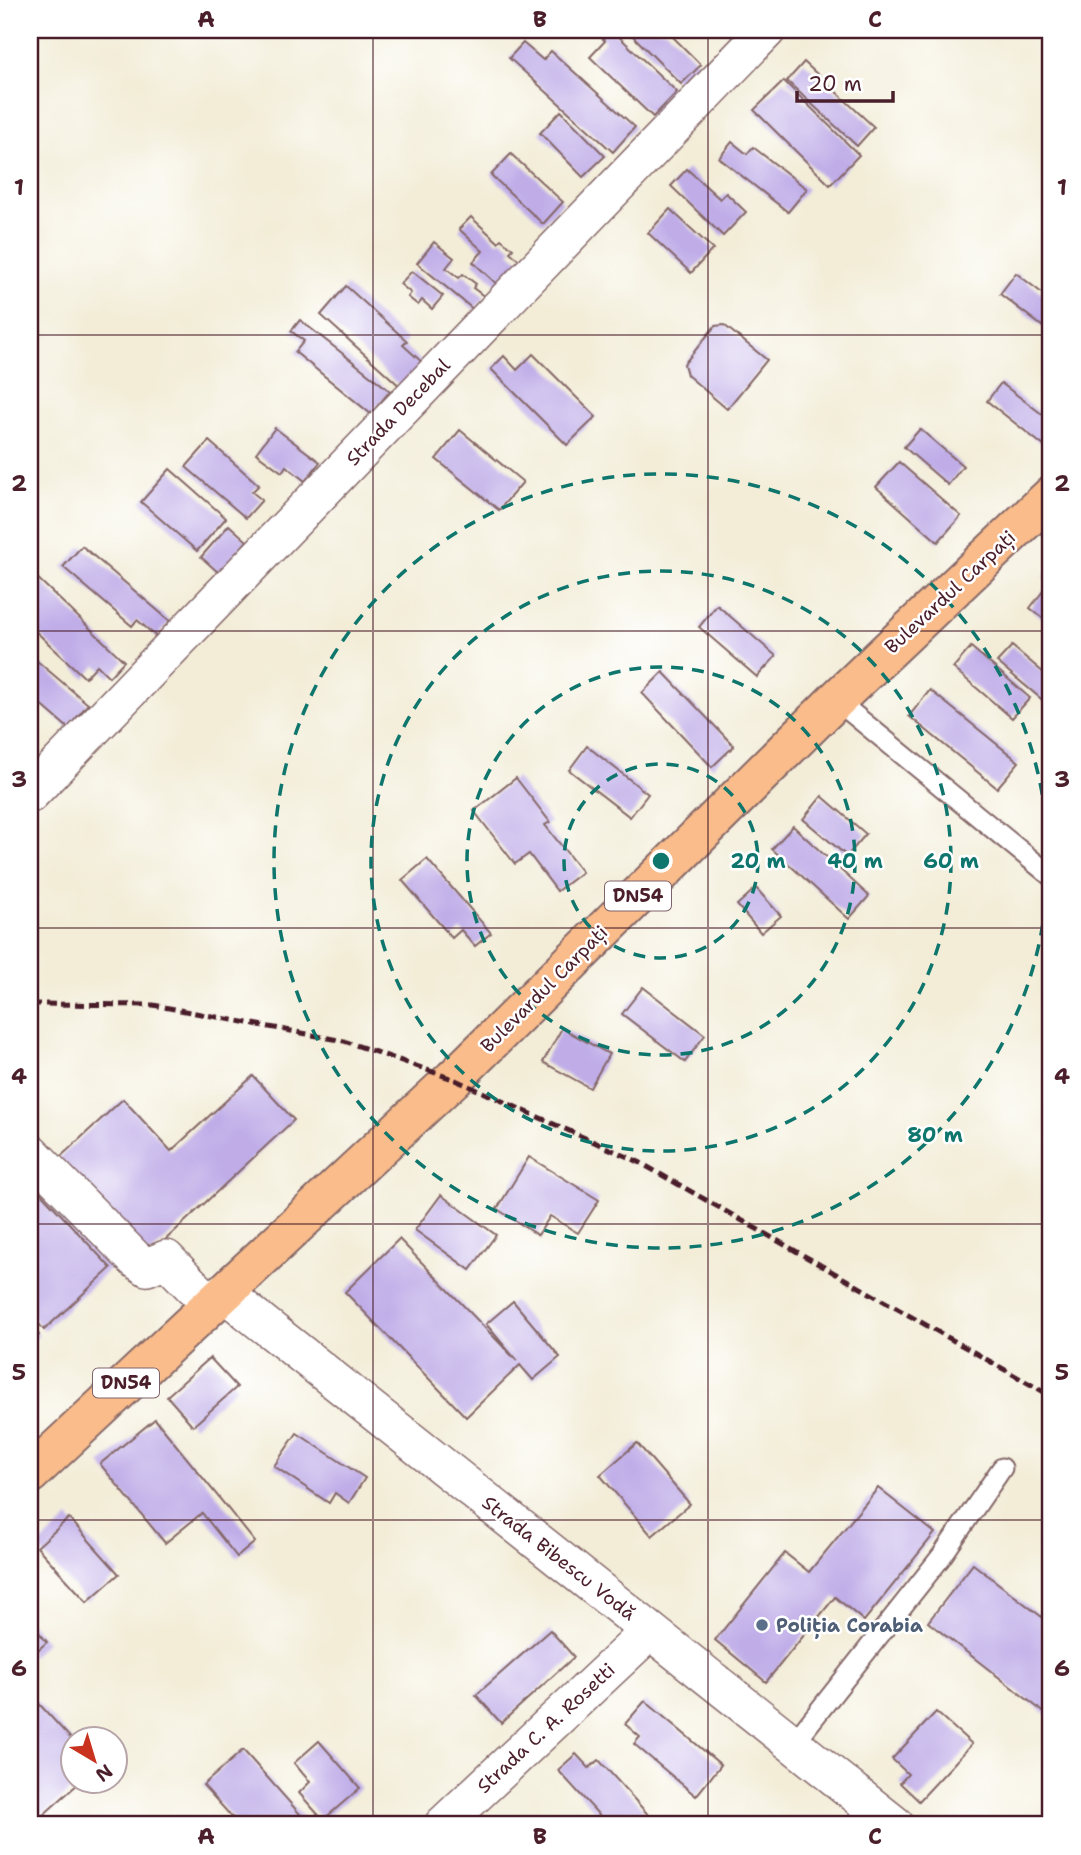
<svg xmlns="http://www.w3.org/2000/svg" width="1081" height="1855" font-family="'Shantell Sans',sans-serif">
<rect width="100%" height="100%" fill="#fff"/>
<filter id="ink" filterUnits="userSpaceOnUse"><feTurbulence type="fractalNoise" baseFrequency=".0143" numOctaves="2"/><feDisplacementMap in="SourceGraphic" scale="14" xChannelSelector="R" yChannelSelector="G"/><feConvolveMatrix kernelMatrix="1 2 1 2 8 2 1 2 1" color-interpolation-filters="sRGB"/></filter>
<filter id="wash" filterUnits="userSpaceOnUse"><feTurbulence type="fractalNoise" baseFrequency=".00686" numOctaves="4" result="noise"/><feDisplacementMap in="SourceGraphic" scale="28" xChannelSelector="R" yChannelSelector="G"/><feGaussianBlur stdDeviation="1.57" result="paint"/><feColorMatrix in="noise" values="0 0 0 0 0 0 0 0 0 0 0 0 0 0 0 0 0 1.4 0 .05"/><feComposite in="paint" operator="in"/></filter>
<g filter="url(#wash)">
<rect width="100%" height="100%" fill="#f3edd8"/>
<g id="blocks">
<g fill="#c0ade8">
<polygon points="594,30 612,30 677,92 653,117 590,57 605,41"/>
<polygon points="627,30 666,30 701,65 681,84"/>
<polygon points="725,30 742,30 734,38"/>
<polygon points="523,43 543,60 551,51 635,127 613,152 509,58"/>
<polygon points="804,62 874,127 857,146 787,81"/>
<polygon points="784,81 859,155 830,185 754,110"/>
<polygon points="561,111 605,156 583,177 540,133"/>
<polygon points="732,142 747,154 753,147 807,189 788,212 719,158"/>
<polygon points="511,154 563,202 543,224 491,175"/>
<polygon points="687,169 720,199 726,193 746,212 723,236 671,186"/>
<polygon points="670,209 713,249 691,273 648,233"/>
<polygon points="471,217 498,242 501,239 513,249 510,252 523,264 501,288 473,262 483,251 459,229"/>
<polygon points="434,242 454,258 446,268 459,278 463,274 476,284 473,288 485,297 474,310 417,263"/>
<polygon points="412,271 443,296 432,309 422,300 418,305 408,297 411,293 400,284"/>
<polygon points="1016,273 1051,300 1051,333 1000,294"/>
<polygon points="346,286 407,341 403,345 424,364 402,388 321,315"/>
<polygon points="300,320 390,391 371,414 295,352 304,341 291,331"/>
<polygon points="724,325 767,360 727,409 687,375 684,364 715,326"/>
<polygon points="533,354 596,417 567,445 491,369 504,356 517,370"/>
<polygon points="1001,383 1051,421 1051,436 1044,446 987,401"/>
<polygon points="275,428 320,462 305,481 286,466 282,472 256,453"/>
<polygon points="920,429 963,466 948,485 904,447"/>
<polygon points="460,430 523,482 499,510 436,459"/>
<polygon points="209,441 259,485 252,492 262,500 246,518 186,467"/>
<polygon points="899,462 961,516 938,542 876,487"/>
<polygon points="170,469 226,518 197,551 141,502"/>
<polygon points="229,525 247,541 219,573 201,557"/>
<polygon points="82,546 170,621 157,637 137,620 132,626 63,567"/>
<polygon points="1051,568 1051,583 1044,577"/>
<polygon points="30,571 124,661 109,677 97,665 85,678 30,626"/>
<polygon points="1047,586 1051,589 1051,625 1030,608"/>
<polygon points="717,605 776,656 757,677 699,627"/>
<polygon points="1012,646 1051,679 1051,707 997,662"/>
<polygon points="971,647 1030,698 1012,718 953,668"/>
<polygon points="30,655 88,704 68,728 30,695"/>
<polygon points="663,672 734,746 712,767 642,693"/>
<polygon points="930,690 1019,762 997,788 909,716"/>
<polygon points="587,746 648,794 630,817 569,770"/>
<polygon points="516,778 550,822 545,825 582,872 557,891 529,854 515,864 474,811"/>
<polygon points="822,796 866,834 847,856 803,819"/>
<polygon points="793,826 869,896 849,919 772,849"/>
<polygon points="427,859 491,933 475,946 461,930 452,938 402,880"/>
<polygon points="756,888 781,916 761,933 737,905"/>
<polygon points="643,987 705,1035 685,1062 622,1014"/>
<polygon points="562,1028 609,1054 590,1088 543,1062"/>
<polygon points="253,1076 294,1120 149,1255 59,1158 123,1099 171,1151"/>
<polygon points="529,1157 599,1200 578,1233 550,1216 538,1235 497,1209"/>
<polygon points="37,1189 111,1268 44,1330 30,1314 30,1196"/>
<polygon points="441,1195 496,1235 470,1270 415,1230"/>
<polygon points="399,1239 517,1361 486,1324 513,1301 560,1357 533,1380 520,1365 466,1417 345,1292"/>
<polygon points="30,1326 39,1335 30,1344"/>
<polygon points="210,1358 237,1387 193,1426 167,1396"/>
<polygon points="155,1419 255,1542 237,1557 202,1513 165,1543 100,1464"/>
<polygon points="297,1433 365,1478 349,1503 335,1493 329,1503 274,1466"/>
<polygon points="637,1443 690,1504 652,1536 600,1475"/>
<polygon points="878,1488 935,1533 864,1621 835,1597 766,1682 715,1640 785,1553 809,1572"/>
<polygon points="69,1518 119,1574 87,1602 37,1547"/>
<polygon points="973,1564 1051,1624 1051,1718 928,1622"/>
<polygon points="30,1622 47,1642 30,1657"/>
<polygon points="550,1630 574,1657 501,1723 476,1695"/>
<polygon points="30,1694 74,1742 74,1782 80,1782 32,1825 30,1825"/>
<polygon points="645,1701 721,1765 696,1796 634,1744 640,1737 625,1724"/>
<polygon points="936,1712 972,1744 919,1801 900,1783 908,1774 892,1759"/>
<polygon points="319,1741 360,1788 323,1820 299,1793 310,1782 294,1763"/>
<polygon points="243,1750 307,1822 304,1825 239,1825 203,1785"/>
<polygon points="576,1754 589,1768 599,1760 652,1819 646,1825 608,1825 558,1770"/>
</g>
</g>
</g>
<g filter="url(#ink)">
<use href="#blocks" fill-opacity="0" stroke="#856768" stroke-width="2"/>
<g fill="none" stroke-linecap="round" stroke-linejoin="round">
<g stroke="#856768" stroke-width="23">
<g id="service">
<polyline points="836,700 1051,876"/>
<polyline points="793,1744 941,1557 1002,1468"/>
</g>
</g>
<g stroke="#856768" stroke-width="40">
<g id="minor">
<polyline points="30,794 767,30"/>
<polyline points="30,1152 135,1259 147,1267 166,1259 210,1304"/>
<polyline points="223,1292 895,1825"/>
<polyline points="443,1825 650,1631"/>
</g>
</g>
<g stroke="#856768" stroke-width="42">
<polyline id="primary" points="30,1474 453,1079 836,700 1051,496"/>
</g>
<use href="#service" stroke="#fff" stroke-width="19"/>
<use href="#minor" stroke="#fff" stroke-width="37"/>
<use href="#primary" stroke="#f9bc8a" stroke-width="38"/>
<polyline stroke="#4a1f2b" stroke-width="5" stroke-dasharray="10 5" stroke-linecap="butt" points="30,1004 153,1005 344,1041 453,1079 639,1162 1051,1396"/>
</g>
</g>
<path fill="none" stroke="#4a1f2b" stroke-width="2" stroke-opacity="0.55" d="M373,30V1825M708,30V1825M30,335H1051M30,631H1051M30,928H1051M30,1224H1051M30,1520H1051"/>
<g fill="none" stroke="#0f766e" stroke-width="3.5" stroke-dasharray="12 9">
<circle cx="661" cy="861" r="97"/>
<circle cx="661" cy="861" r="194"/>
<circle cx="661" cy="861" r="290"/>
<circle cx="661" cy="861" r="387"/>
</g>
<circle fill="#5c6f8a" stroke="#fff" stroke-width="2.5" cx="762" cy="1625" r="7"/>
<g text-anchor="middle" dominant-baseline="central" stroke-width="5" stroke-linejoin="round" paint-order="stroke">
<g fill="#fff" stroke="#80626b" stroke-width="2">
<rect x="605" y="881.5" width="66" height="29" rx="5"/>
<rect x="93" y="1368.5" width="66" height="29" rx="5"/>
</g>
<g font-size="18" font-weight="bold" fill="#4a1f2b">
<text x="638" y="896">DN54</text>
<text x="126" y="1383">DN54</text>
</g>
<g font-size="19" fill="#4a1f2b" stroke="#fff">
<text transform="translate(398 412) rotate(-46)">Strada Decebal</text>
<text transform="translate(950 592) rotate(-43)">Bulevardul Carpați</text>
<text transform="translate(544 989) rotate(-45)">Bulevardul Carpați</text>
<text transform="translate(559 1558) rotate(38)">Strada Bibescu Vodă</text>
<text transform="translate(546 1728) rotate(-43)">Strada C. A. Rosetti</text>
</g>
<g font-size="19" font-weight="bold" fill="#4e5e75" stroke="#fff" text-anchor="start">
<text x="776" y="1625">Poliția Corabia</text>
</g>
</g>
<circle cx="661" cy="861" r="10" fill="#0f766e" stroke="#fff" stroke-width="3.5"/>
<g font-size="21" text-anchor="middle" font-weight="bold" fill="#0f766e" stroke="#fff" stroke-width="5" stroke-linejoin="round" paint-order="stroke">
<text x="758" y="868">20 m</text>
<text x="855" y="868">40 m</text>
<text x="951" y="868">60 m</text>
<text x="935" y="1142">80 m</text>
</g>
<rect width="1081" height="1855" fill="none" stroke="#fff" stroke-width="77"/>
<g transform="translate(94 1760) rotate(142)"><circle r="33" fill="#ffffff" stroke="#b7a5aa" stroke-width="2"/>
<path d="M0-5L12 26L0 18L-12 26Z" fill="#c8321e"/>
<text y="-10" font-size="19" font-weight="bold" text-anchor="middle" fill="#4a1f2b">N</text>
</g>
<path d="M797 91v10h96v-10" fill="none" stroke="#4a1f2b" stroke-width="3.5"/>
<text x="808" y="91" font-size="21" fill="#4a1f2b" stroke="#ffffff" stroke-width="5" paint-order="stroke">20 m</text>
<rect x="38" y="38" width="1004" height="1778" fill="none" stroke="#4a1f2b" stroke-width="2.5"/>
<g font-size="23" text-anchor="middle" font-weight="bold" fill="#4a1f2b">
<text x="206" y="27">A</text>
<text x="540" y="27">B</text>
<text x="875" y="27">C</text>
<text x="19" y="195">1</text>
<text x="1062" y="195">1</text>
<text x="19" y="491">2</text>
<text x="1062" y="491">2</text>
<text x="19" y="787">3</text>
<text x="1062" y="787">3</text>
<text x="19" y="1084">4</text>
<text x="1062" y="1084">4</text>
<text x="19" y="1380">5</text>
<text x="1062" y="1380">5</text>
<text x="19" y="1676">6</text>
<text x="1062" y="1676">6</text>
<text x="206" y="1844">A</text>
<text x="540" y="1844">B</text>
<text x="875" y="1844">C</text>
</g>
</svg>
